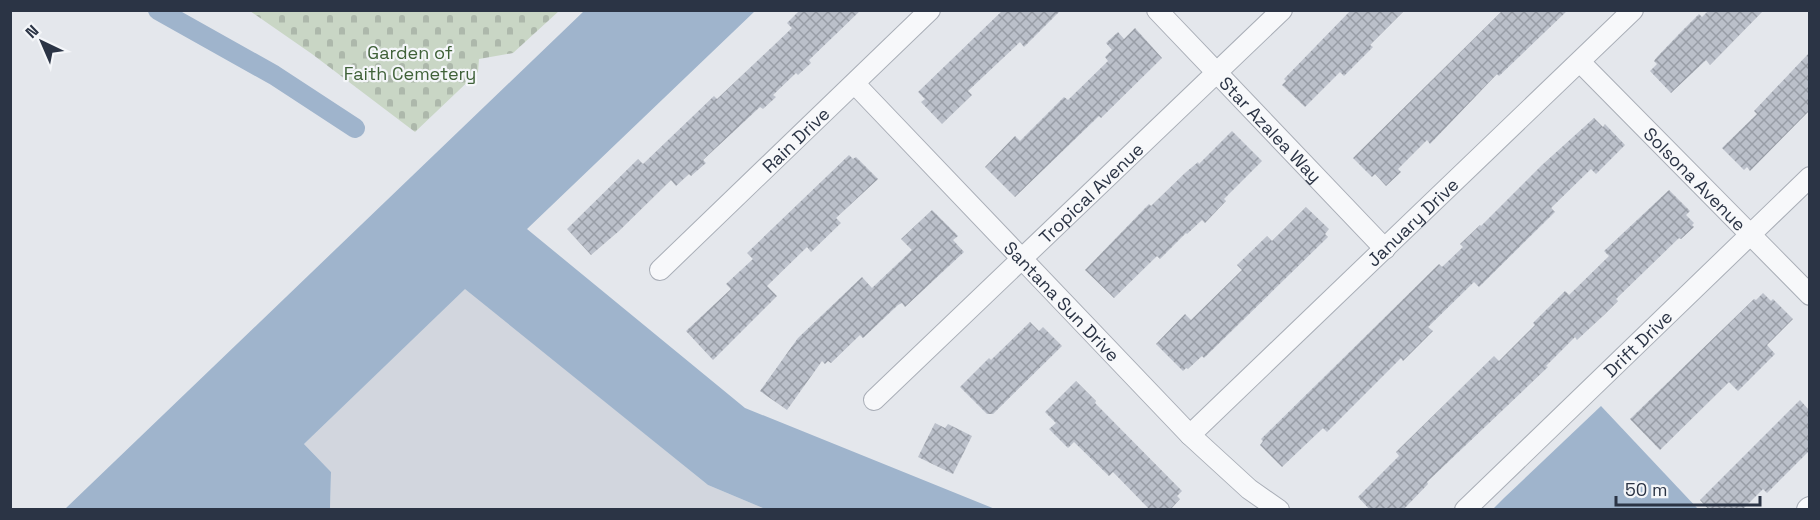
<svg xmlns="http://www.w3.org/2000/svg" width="1820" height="520" font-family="'Space Grotesk',sans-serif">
<defs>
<pattern id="cemetery-stones" width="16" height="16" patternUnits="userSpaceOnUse" patternTransform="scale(1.5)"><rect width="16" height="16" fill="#c9d6c5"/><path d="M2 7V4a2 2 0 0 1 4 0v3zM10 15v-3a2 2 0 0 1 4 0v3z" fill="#adb8ab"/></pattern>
<pattern id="building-cross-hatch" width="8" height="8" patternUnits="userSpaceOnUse" patternTransform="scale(1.5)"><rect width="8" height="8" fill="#bbc0ca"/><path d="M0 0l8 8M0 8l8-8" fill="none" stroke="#989da6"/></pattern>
</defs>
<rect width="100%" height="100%" fill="#e4e7ec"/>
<polygon fill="#d2d6de" points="465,288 708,485 765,509 330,509 331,472 304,444"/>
<polygon fill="url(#cemetery-stones)" points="250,11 559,11 513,53 479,59 478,72 415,132 312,54"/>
<g fill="#9fb4cc">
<polygon points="584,11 755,11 527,229 745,408 995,509 765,509 708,485 465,289 304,444 331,472 330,509 65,509"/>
<polygon points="1601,406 1698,509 1493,509 1504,498"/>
</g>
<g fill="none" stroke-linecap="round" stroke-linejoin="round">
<polyline stroke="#9fb4cc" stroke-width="20" points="158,10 274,75 355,128"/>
</g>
<g fill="url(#building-cross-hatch)">
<polygon points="800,10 861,10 809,60 811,63 798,75 796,73 773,95 776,97 763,109 760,107 703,160 706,163 691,176 689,174 676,186 671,180 619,231 591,255 567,229 638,159 643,164 714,96 717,99 792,28 787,23"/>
<polygon points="1003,10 1061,10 1024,47 1020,42 968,91 972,95 942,124 921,102 925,99 918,92"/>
<polygon points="1351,10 1405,10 1370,45 1373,47 1344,76 1340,72 1305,107 1282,85 1286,81 1284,79"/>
<polygon points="1503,10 1568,10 1499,76 1497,74 1430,144 1427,140 1398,169 1401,172 1386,186 1375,174 1372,177 1353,158"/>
<polygon points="1709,10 1764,10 1710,65 1706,60 1671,93 1650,71 1657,64 1654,61 1657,57 1680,33 1699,14 1702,17"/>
<polygon points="1135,28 1162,58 1101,118 1099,116 1015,197 985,167 1015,136 1020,141 1064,97 1068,100 1108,61 1105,57 1112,50 1106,43 1118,32 1124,39"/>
<polygon points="1809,53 1809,111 1750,171 1747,167 1744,170 1722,148 1757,114 1754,111"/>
<polygon points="1594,118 1603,127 1605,124 1625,145 1596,174 1591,169 1551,208 1555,212 1479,287 1474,282 1428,327 1433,331 1403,361 1401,358 1327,432 1323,428 1282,467 1260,445 1263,441 1261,439 1439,264 1442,267 1463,247 1460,244 1480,225 1481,226 1542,165"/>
<polygon points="1232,131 1262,161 1224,199 1226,201 1205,223 1202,220 1187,234 1186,233 1160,259 1157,256 1114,298 1085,270 1149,204 1151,206 1185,173 1198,162 1199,164"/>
<polygon points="849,155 853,159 856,157 878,179 836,218 841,223 811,252 807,247 767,286 777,296 713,360 686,331 731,289 726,284 753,259 747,253"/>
<polygon points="1669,190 1690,211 1686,215 1694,223 1692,225 1694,227 1681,239 1679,238 1616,299 1618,301 1604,315 1577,340 1575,337 1546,366 1548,367 1427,482 1428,484 1403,510 1370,510 1358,497 1399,456 1396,452 1494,356 1499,361 1535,325 1533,323 1565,291 1569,295 1609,256 1604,251"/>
<polygon points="1306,207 1329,229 1325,234 1328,237 1204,358 1202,356 1188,369 1186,368 1183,371 1156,344 1185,314 1191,320 1242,270 1237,265 1267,236 1272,241"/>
<polygon points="932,210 958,236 953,240 964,252 905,307 902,303 898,305 863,338 860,335 831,363 828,361 825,364 822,361 787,410 760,391 798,338 862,277 872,288 912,250 901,239"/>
<polygon points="1763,293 1771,301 1773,299 1793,319 1767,345 1775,354 1738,391 1729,382 1660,450 1630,419 1754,299 1756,300"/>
<polygon points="1030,322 1039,331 1043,327 1062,346 993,414 987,414 960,387 989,358 991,360"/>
<polygon points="1076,381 1096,401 1095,403 1182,491 1177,496 1180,499 1170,510 1150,510 1113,472 1109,476 1074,442 1068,448 1049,429 1056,423 1045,412"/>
<polygon points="1800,400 1809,410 1809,451 1767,493 1763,489 1742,510 1709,510 1700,500"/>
<polygon points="935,423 945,428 948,424 972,436 953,474 918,457"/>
</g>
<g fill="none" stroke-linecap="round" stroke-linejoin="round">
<g stroke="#a9aeb7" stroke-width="22">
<g id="minor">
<path id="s1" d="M1157,10L1385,249"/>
<path id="s2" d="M1580,62L1810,295"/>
<path id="s3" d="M855,84L1190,435L1249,489L1279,510"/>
<path id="s4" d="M660,270L930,10"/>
<path id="s5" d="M874,400L1282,10"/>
<path id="s6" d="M1190,435L1633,10"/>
<path id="s7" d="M1465,510L1810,177"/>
</g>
</g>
<g stroke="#a9aeb7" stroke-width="26">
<polyline id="tertiary" points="1809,510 1810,509"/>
</g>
<use href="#minor" stroke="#f7f8fa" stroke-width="20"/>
<use href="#tertiary" stroke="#f7f8fa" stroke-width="24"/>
</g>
<g text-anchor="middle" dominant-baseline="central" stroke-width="4.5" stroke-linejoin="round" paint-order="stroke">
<g font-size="18" fill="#3f6138" stroke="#f4f6f9">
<text x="410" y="52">Garden of<tspan x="410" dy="21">Faith Cemetery</tspan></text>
</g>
<g font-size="18" fill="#2b3445" stroke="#f4f6f9">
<text stroke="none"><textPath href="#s1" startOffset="165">Star Azalea Way</textPath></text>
<text stroke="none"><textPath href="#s4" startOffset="188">Rain Drive</textPath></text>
<text stroke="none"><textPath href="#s2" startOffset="164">Solsona Avenue</textPath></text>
<text stroke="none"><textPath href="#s5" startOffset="300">Tropical Avenue</textPath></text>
<text stroke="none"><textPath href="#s6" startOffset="308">January Drive</textPath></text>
<text stroke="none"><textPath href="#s3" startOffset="300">Santana Sun Drive</textPath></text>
<text stroke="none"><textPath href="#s7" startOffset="240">Drift Drive</textPath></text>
</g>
</g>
<rect width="1820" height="520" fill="none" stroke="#2b3445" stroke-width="24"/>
<g transform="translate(42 42) rotate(316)" stroke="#f4f6f9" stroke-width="4.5" paint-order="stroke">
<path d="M0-4.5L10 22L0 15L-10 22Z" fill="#2b3445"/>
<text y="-9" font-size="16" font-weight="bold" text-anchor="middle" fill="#2b3445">N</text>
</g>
<path d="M1616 496v9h144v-9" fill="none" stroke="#2b3445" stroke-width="3"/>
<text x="1625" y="496" font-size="18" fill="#2b3445" stroke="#f4f6f9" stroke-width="4.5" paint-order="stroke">50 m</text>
</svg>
